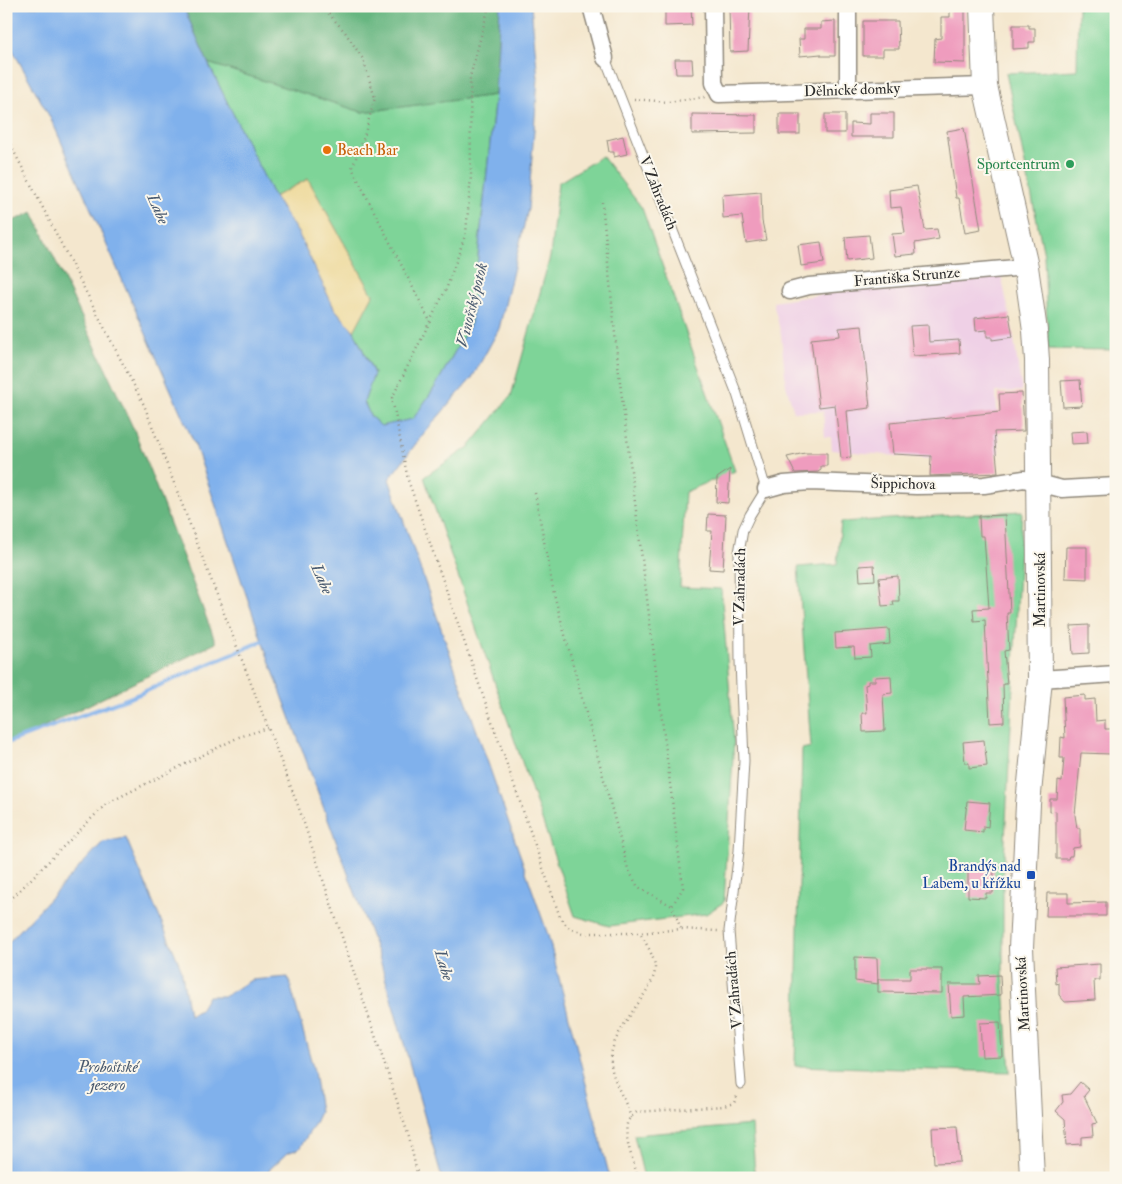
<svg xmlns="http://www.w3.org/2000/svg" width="1122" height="1184" font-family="'IM FELL Double Pica',serif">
<rect width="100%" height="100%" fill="#fbf7ec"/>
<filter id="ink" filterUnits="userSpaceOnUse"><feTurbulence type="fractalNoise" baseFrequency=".02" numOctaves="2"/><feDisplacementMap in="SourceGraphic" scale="10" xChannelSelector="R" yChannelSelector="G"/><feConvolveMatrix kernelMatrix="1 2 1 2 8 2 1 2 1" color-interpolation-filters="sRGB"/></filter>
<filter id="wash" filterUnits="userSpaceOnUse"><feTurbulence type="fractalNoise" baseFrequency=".0096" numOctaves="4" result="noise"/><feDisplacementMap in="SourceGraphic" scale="20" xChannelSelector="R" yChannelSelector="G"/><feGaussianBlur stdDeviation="1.12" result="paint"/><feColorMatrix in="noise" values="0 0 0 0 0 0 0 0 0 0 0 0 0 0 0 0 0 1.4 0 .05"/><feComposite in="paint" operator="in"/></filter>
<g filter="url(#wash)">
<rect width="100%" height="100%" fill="#f4e7ce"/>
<polygon fill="#efd0e6" points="1001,274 1012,327 1022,391 996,392 999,453 980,460 931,459 832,450 831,437 825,437 823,411 794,412 786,385 781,334 773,302 858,289"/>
<g fill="#7ed498" stroke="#548062">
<polygon points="1078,6 1116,6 1116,350 1048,349 1044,255 1006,73 1077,70"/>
<polygon points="208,63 362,112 495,95 471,323 435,387 413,420 381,426 371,417 364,402 374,373 354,331 373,295 308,179 274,197"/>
<polygon points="602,156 642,208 735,471 685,492 680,587 721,589 734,741 724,902 706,914 609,926 575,916 424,477 469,447 511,396 550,257 558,183"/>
<polygon points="1022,511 1003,879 1003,971 1010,1072 795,1066 802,749 811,747 798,567 837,564 841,522"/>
<polygon points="752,1125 755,1178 644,1178 634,1135"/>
</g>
<g fill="#66b680" stroke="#487056">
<polygon points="183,6 500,6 495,95 362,112 208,63"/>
<polygon points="33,212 135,432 216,643 18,739 6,742 6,224"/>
</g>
<polygon fill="#eeda9e" stroke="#8c8264" points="308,179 373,295 354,331 334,308 298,233 274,197"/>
<g fill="#80b1ec" stroke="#566e8c">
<polygon points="6,6 183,6 208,63 274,197 298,233 334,308 354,331 374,374 364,402 371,417 381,426 413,419 435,387 471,323 495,95 500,6 531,6 538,78 528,209 499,329 472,378 424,433 389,479 548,935 610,1178 442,1178 381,963 262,641 195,445 52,121 6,38"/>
<polygon points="126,838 181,968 189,1015 200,1010 208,996 225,996 251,980 288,977 314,1071 320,1112 314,1125 299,1149 287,1153 270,1169 266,1178 11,1178 6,1172 6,945 103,842"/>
</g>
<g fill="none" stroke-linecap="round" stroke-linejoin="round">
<polyline stroke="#80b1ec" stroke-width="4.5" points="6,743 132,697 267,639"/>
</g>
<g id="blocks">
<g fill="#ef9cbe">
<polygon points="665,6 691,6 692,25 665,26"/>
<polygon points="729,6 750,6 748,51 730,52"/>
<polygon points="950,10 965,10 965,63 934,62 935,39 941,38 941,17 950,17"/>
<polygon points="835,21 835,56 821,56 821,54 800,56 799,39 804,39 804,29 821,29 821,22"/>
<polygon points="863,21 898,21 899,49 883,49 883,56 863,56"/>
<polygon points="1013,25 1029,25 1029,28 1035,28 1035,42 1029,42 1029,48 1013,49"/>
<polygon points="675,59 692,59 693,74 676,74"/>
<polygon points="870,113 894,113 894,137 851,137 851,123 870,124"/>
<polygon points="692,114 756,115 756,133 692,134"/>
<rect x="779" y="114" width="21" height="20"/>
<rect x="825" y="114" width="20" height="19"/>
<polygon points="964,128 981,230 965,233 959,198 956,198 947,131"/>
<polygon points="623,136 627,154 614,157 614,152 609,152 607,140"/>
<polygon points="917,186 925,230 937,229 939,239 915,243 916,254 895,256 892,234 905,233 901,207 890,208 889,190"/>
<polygon points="761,192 762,221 766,240 746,243 742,216 723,218 722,195"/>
<polygon points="869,235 872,258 847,261 845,237"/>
<polygon points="821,242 824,263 801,266 798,245"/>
<polygon points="1009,314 1013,337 992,340 992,337 987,337 987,330 976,331 975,318"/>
<polygon points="928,325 929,342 959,340 960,353 913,356 910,326"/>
<polygon points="862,326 870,408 847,411 851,457 841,458 835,405 819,407 811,339 840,336 839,328"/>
<polygon points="1080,380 1082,406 1063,407 1061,381"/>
<polygon points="1022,393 1024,431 994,432 998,473 930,476 931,456 893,454 890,423 1000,412 999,394"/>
<polygon points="1087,431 1088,443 1071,444 1070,432"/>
<polygon points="805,453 827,453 827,466 821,466 821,470 818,472 795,473 787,457"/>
<polygon points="730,469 728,503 716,502 717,478"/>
<polygon points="708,514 726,515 723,570 709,569 712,531 707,531"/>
<polygon points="1005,515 1010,613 1007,613 1009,650 1004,651 1007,684 1003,684 1004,722 990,723 985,620 974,621 973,609 989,608 984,536 980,536 979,516"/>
<polygon points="1066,547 1087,547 1087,579 1065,578"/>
<polygon points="874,565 875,580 860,581 859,566"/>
<polygon points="898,576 899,601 893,601 894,605 882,606 879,578"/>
<polygon points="1089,625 1089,653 1073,654 1071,626"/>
<polygon points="889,629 890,644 870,646 871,657 855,658 854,647 836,648 835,633"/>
<polygon points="891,676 892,693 883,694 885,731 863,732 862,713 867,713 865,685 868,684 868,681 875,681 875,677"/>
<polygon points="1085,695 1085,700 1095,699 1096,721 1105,720 1105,729 1116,729 1116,744 1111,744 1111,754 1081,753 1075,815 1077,828 1080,828 1080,847 1073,848 1072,856 1069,856 1068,859 1056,859 1056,811 1050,812 1050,799 1057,799 1058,781 1062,782 1064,758 1060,758 1061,737 1065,738 1063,697"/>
<polygon points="984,740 987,766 969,768 969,763 965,763 963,742"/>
<polygon points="967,801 990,803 988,827 983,826 983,832 964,830"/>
<polygon points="968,868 994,869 993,893 986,893 986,898 968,897"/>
<polygon points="1047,893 1068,893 1068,903 1106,902 1106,916 1046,916"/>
<polygon points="855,957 877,958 878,984 855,981"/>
<polygon points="1100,964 1100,980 1094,980 1095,1000 1065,1002 1059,995 1059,983 1056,984 1055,967"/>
<polygon points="910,969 942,969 942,993 878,992 878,979 910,979"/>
<polygon points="1000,975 1001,995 964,997 965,1015 951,1016 949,984 980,984 979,976"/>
<polygon points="1000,1022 1002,1056 982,1057 980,1023"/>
<polygon points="1080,1082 1089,1090 1084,1096 1097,1123 1092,1124 1093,1136 1082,1137 1082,1144 1067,1145 1065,1119 1056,1111 1063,1102 1062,1095 1070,1094"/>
<polygon points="957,1127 960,1162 934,1163 932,1128"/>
</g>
</g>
</g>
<g filter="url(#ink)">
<use href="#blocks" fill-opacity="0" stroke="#90897c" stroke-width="1"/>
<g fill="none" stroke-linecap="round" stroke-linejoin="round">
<g stroke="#90897c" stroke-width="11">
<polyline id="lane" points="605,58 737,394 766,489 750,515 743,530 739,553 740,661 744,761 739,851 729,931 741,1084"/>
</g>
<g stroke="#90897c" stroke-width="19">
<g id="street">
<polyline points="591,6 605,58"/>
<polyline points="713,6 714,83 719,94 985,86"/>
<polyline points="848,6 848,90"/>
<polyline points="790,291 809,286 1026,267"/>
<polyline points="766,489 784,484 810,482 916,486 984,485 1024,479 1062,489 1116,486"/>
<polyline points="1040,679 1116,674"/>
</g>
</g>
<g stroke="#90897c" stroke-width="26">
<polyline id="secondary" points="982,6 985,86 1026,267 1035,331 1037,360 1040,679 1028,804 1021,948 1032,1178"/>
</g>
<g stroke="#90897c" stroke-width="2.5" stroke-dasharray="1 4" stroke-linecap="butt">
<polyline points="322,6 345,32 363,59 375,98 363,140 352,168 431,323"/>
<polyline points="489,6 470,77 471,177 466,233 447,287 392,398 408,480 560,917 568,927 583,933 640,933 681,929 718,931"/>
<polyline points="634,99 668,102 705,97"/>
<polyline points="6,136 144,405 300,811 409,1137 418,1178"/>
<polyline points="602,202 619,374 683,888 672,906"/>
<polyline points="535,493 554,594 628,869 638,887 672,906 681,929"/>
<polyline points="6,904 106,804 239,737 268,728"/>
<path d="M631,1118C625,1097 609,1078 611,1056C614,1026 656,989 655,968C655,957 645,942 640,933"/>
<path d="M638,1178C634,1162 624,1140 627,1124C628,1119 633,1115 637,1112L724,1106L734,1103L738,1094"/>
</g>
<use href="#lane" stroke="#fff" stroke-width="9"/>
<use href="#street" stroke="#fff" stroke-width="16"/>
<use href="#secondary" stroke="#fff" stroke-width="24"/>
</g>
</g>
<circle fill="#e8710a" stroke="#fbf7ec" stroke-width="2" cx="327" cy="150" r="5"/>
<circle fill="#2e9e5b" stroke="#fbf7ec" stroke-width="2" cx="1070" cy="164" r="5"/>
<rect fill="#1a4fb4" stroke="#fbf7ec" stroke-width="2" x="1026" y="870" width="10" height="10" rx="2.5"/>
<g text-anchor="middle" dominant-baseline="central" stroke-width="4" stroke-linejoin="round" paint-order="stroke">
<g font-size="15" fill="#2b2b2b" stroke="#fbf7ec">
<text transform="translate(852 90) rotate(-2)">Dělnické domky</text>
<text transform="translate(658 193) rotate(68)">V Zahradách</text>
<text transform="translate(907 277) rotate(-5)">Františka Strunze</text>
<text transform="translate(903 484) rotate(1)">Šippichova</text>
<text transform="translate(740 587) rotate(-89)">V Zahradách</text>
<text transform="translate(1040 590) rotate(-90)">Martinovská</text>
<text transform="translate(734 990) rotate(-95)">V Zahradách</text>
<text transform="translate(1023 994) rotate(-93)">Martinovská</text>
</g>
<g font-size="15" fill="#c56008" stroke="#fbf7ec" text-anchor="start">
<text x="337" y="150">Beach Bar</text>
</g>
<g font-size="15" fill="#27864d" stroke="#fbf7ec" text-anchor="end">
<text x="1060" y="164">Sportcentrum</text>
</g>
<g font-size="15" fill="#164399" stroke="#fbf7ec" text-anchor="end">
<text x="1021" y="866">Brandýs nad<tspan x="1021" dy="17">Labem, u křížku</tspan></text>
</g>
<g font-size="16" font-style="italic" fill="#495a6f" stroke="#fbf7ec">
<text transform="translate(158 209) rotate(66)">Labe</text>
<text transform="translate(472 305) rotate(-76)">Vinořský potok</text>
<text transform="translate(322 579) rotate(66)">Labe</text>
<text transform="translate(444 965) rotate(73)">Labe</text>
<text x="108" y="1067">Proboštské<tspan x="108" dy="18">jezero</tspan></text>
</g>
</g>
<rect width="1122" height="1184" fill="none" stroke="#fbf7ec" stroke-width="25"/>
</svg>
